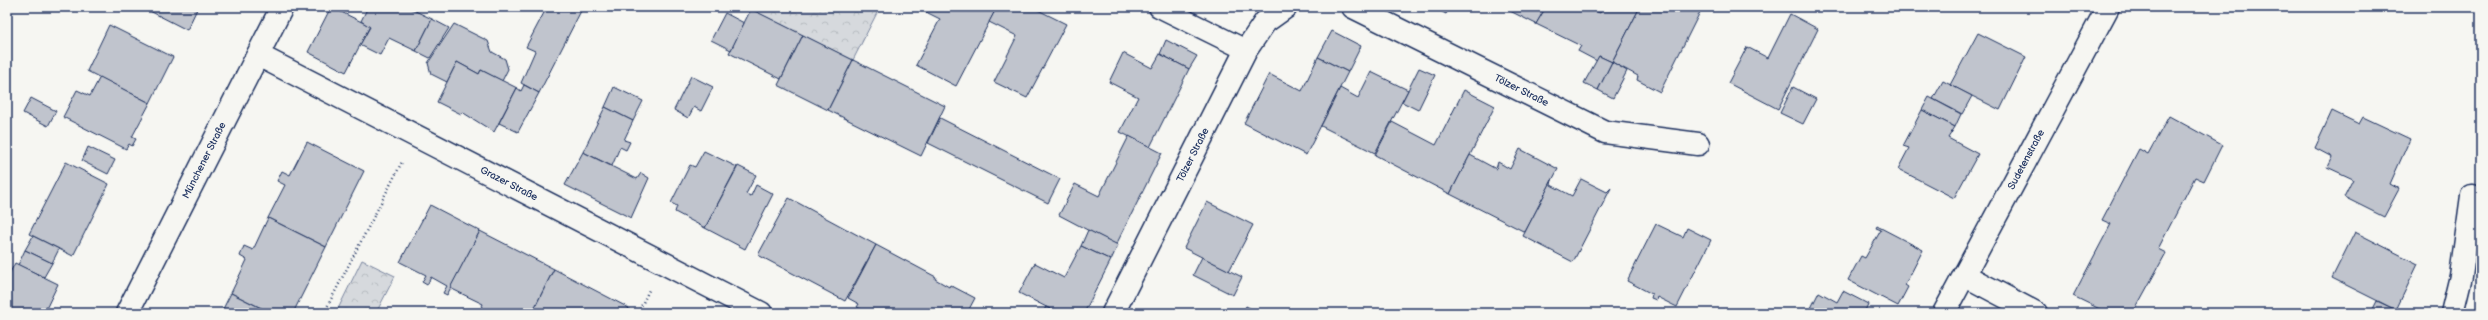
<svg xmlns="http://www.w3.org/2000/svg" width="2488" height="320" font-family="'Balsamiq Sans',sans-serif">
<defs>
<pattern id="park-crowns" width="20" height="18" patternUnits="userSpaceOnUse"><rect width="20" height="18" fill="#d6d9dd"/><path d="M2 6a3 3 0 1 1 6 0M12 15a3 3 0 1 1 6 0" fill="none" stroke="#b7bbc0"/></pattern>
</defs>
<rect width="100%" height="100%" fill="#f6f6f2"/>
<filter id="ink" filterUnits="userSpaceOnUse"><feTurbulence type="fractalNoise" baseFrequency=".025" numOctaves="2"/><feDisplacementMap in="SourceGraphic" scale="8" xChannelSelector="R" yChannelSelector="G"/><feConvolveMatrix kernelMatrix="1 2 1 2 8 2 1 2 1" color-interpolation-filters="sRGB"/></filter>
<g filter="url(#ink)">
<g fill="url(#park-crowns)" stroke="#78849e">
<polygon points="746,7 880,7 853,60"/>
<polygon points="362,260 395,276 376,313 336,313"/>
</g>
<g fill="#c0c4cd" stroke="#1b2f5e">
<polygon points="142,7 198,7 187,30"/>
<polygon points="331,7 370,26 346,72 308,52"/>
<polygon points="368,7 407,7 432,19 416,51 389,38 380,55 360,45 370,27 361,21"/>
<polygon points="547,7 583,7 539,93 521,83 535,51 526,47"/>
<polygon points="916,7 997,7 956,86 916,65 940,19"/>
<polygon points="997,7 1032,7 1066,24 1027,98 994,82 1017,36 989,22"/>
<polygon points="1433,7 1450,7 1446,14"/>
<polygon points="1502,7 1546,7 1536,24"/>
<polygon points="1546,7 1587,7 1600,13 1603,7 1640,7 1612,62 1599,56 1597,61 1578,51 1581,46 1536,24"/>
<polygon points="1640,7 1659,7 1666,11 1668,7 1695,7 1701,10 1660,92 1637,80 1638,76 1612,62"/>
<polygon points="751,9 803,35 781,79 729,53"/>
<polygon points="725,13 744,23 731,50 711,40"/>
<polygon points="1790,14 1818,29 1778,109 1728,83 1747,47 1768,58"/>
<polygon points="432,19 449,28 430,58 416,51"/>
<polygon points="454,24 488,41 492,52 505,59 508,69 502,81 481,70 479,74 457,62 447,82 431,74 428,63"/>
<polygon points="109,25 173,57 150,103 87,71"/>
<polygon points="1332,31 1361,46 1348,72 1318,57"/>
<polygon points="1978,33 2026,57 2000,110 1950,85"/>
<polygon points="803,35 853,60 828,110 778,85"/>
<polygon points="1166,40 1197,56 1189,69 1160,54"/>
<polygon points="1123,53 1152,68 1160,54 1189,69 1150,147 1120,132 1138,97 1109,82"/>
<polygon points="1599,56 1612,62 1598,90 1584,83"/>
<polygon points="1318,57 1348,72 1306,155 1244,123 1269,74 1302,91"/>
<polygon points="853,60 945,106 921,156 828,110"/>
<polygon points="457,62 479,74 481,70 517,88 494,132 462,112 461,114 437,102"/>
<polygon points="1612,62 1627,71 1613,98 1598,90"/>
<polygon points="1419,68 1435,75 1418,110 1402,102"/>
<polygon points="1371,72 1408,90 1375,153 1321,126 1340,88 1358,98"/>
<polygon points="691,76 713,87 701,111 694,107 688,118 674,110"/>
<polygon points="100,77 150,103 132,137 136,139 132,146 129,144 126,149 63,117 77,90 90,96"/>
<polygon points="1943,81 1972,96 1962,114 1933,99"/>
<polygon points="524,85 539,93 518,132 499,123 517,88 521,91"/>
<polygon points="614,87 643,101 633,121 605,107"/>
<polygon points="1793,87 1816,99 1803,124 1780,113"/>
<polygon points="1464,90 1495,106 1450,194 1375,155 1392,122 1436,145"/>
<polygon points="1929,97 1961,114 1955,127 1922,110"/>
<polygon points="31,98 56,111 48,126 23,113"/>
<polygon points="605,107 633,121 624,140 630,142 626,150 620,147 612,166 583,152"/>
<polygon points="1922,110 1955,127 1948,138 1978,154 1954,198 1898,169 1909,148 1903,146"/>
<polygon points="2332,111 2359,124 2363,117 2410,139 2390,184 2399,189 2384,217 2344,197 2353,179 2327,167 2332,157 2315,148"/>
<polygon points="2169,116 2222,145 2204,181 2195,177 2158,249 2166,253 2133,313 2108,313 2073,296 2111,224 2102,220 2139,149 2148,154"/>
<polygon points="940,118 1060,179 1048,203 928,143"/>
<polygon points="1129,136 1162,153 1116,245 1059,215 1075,184 1099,196"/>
<polygon points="307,142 364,171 326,247 268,218 285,185 277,181 282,171 290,175"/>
<polygon points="88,147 115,160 108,174 82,161"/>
<polygon points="1520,149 1558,169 1525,232 1450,194 1470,155 1496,169 1498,162 1510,169"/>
<polygon points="704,151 737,167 705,228 675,212 677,206 671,203 690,165 695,167"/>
<polygon points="583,152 637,179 641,173 649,178 631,218 565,185"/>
<polygon points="66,162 109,184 73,256 29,234"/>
<polygon points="738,166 756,175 746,194 751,196 756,185 773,194 745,249 705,228"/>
<polygon points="1581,179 1607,192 1611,188 1573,262 1523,236 1552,180 1551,185 1572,196"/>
<polygon points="789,198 876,245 845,301 758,255"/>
<polygon points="1207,202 1253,225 1229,271 1184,248"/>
<polygon points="430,205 480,231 447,295 443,293 447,286 431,277 427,285 422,282 426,275 400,262"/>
<polygon points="268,218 326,247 293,313 271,313 231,293 247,260 240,256 244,246 253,250"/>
<polygon points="1656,224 1683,237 1687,228 1711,240 1677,307 1657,297 1656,300 1651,298 1652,294 1627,281"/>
<polygon points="1877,226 1923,250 1905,285 1908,287 1898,306 1848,280 1861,256 1865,258 1881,230 1876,228"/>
<polygon points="1088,230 1118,245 1111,260 1081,246"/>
<polygon points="480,231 554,269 532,313 500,313 492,309 490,313 482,313 479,312 483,304 450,288"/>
<polygon points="2355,232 2418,264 2396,310 2332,278"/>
<polygon points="33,236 59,249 52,263 25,250"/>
<polygon points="876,245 936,277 935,279 949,287 950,285 975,298 967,313 868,313 857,307 859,304 848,298"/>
<polygon points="1081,246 1111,260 1084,313 1058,313 1019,293 1035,263 1064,278"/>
<polygon points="25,250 52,263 44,277 18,265"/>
<polygon points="1202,257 1242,277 1233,295 1193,275"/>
<polygon points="15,263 58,284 44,313 7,313 7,278"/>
<polygon points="554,269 629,308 627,313 532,313"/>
<polygon points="1843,291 1868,304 1864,313 1820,313 1811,308 1819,292 1837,302"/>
<polygon points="231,293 271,313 221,313"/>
<polygon points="2377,301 2396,310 2401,313 2371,313"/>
<polygon points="1246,306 1259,313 1243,313"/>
<polygon points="1046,307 1058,313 1042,313"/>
</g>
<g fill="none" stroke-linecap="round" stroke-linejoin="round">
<g stroke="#1b2f5e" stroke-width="23">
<polyline id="lane" points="1159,7 1246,50"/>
</g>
<g stroke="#1b2f5e" stroke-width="25">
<g id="street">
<path id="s1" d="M1353,7L1605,132L1698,144"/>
<path id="s2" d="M258,55L761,313"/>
<polyline points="1964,275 2036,313"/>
<path id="s3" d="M127,313L282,7"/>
<path id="s4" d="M1113,313L1246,50L1265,22L1286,7"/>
<path id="s5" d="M1944,313L2108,7"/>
<polyline points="2452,313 2461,276 2472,196"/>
</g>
</g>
<g stroke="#1b2f5e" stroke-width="2.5" stroke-dasharray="1 3" stroke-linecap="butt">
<polyline points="812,7 823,9 828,7"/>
<polyline points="324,313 402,162"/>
<polyline points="638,313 650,288"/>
</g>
<use href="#lane" stroke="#f6f6f2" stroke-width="20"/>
<use href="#street" stroke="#f6f6f2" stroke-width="22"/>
</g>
</g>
<g text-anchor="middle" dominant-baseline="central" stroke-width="4" stroke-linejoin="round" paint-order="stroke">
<g font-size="10" fill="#1b2f5e" stroke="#f6f6f2">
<text stroke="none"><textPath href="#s1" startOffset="188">Tölzer Straße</textPath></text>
<text stroke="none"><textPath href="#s4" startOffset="177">Tölzer Straße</textPath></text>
<text stroke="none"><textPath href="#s3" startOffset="171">Münchener Straße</textPath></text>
<text stroke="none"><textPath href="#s5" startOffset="174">Sudetenstraße</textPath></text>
<text stroke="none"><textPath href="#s2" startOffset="282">Grazer Straße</textPath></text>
</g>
</g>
<rect width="2488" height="320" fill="none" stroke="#f6f6f2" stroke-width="24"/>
<rect x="12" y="12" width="2464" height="296" fill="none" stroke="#1b2f5e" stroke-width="1.5" filter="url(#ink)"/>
</svg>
